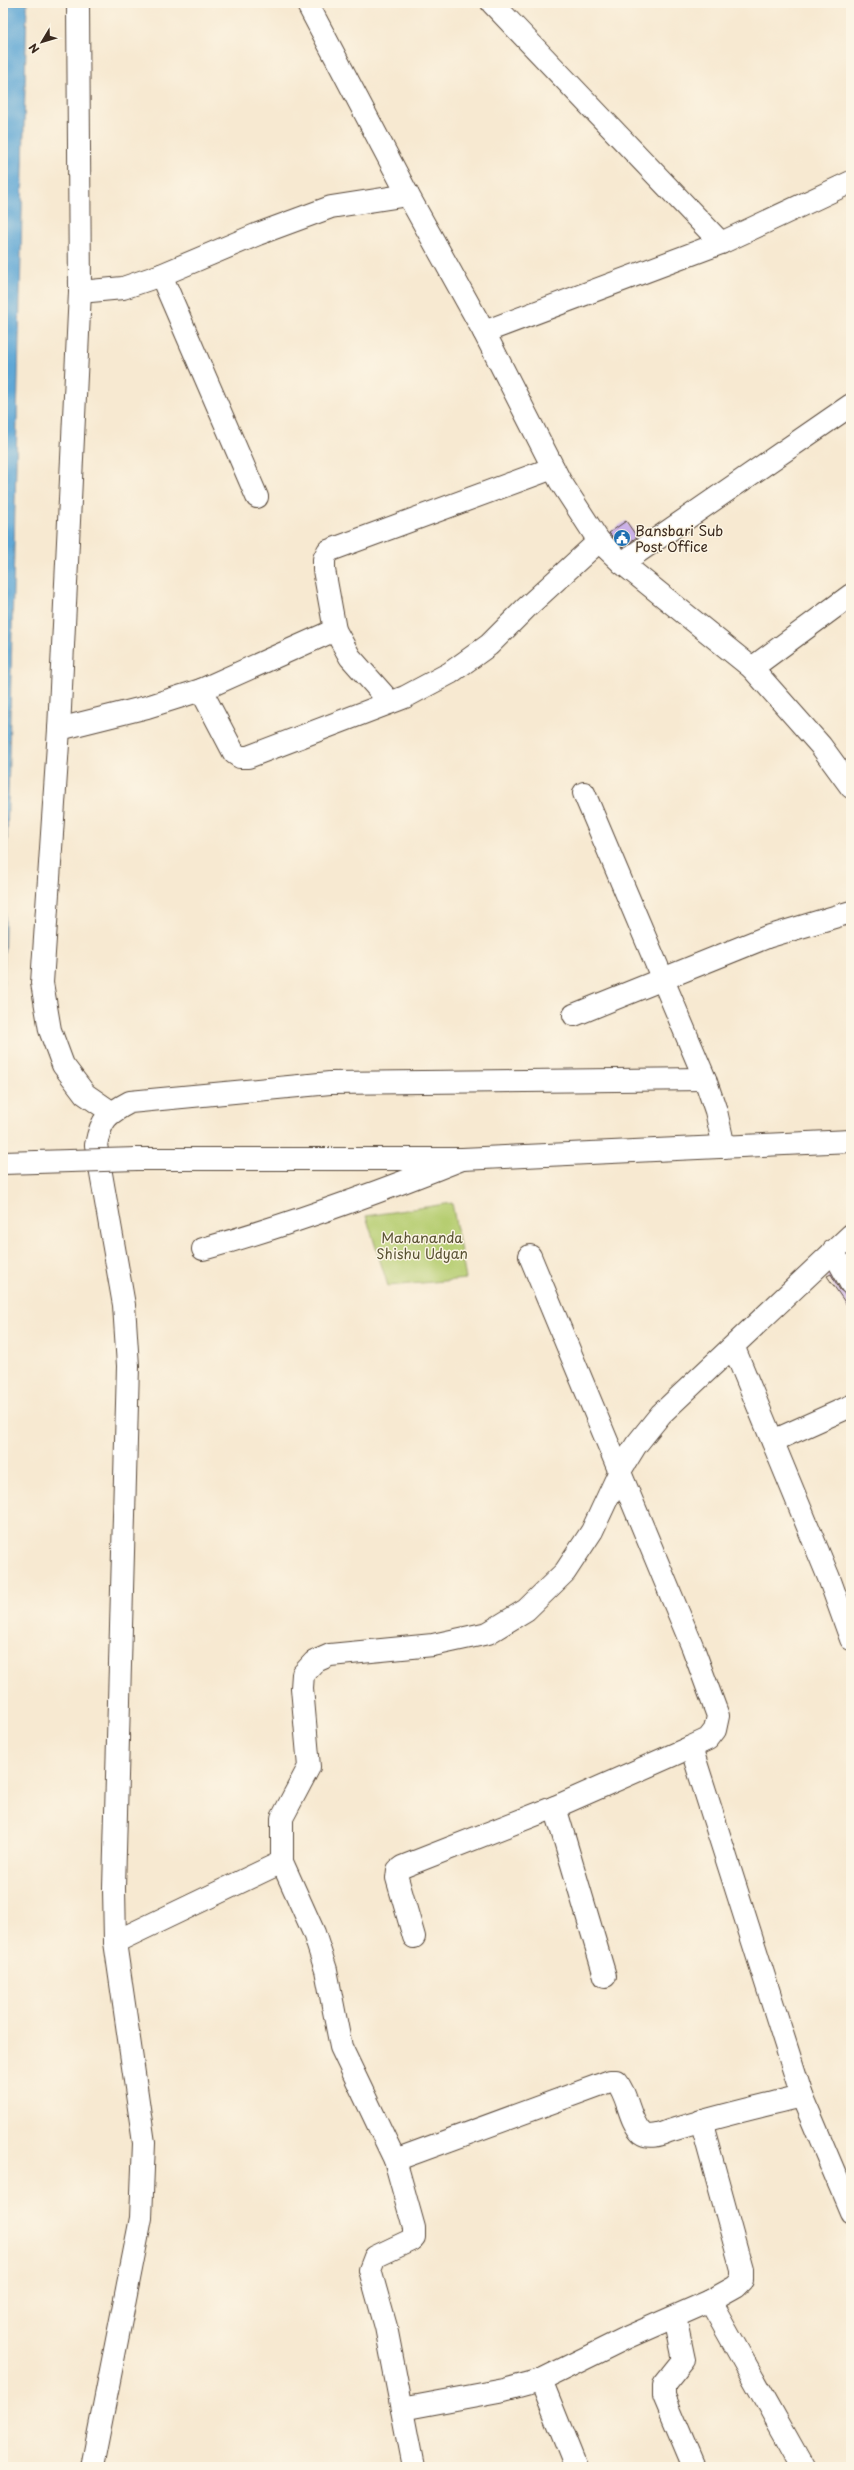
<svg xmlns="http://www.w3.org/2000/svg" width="854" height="2470" font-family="'Playpen Sans',sans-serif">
<rect width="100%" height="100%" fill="#fcf5e5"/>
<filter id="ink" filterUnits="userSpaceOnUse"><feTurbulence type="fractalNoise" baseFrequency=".025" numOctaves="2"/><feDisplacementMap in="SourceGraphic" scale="8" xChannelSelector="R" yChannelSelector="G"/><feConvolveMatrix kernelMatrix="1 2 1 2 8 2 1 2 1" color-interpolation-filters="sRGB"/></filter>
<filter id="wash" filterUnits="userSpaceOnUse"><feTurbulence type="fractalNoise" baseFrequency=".012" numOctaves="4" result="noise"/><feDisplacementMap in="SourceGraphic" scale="16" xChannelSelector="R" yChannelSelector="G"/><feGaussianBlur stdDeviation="0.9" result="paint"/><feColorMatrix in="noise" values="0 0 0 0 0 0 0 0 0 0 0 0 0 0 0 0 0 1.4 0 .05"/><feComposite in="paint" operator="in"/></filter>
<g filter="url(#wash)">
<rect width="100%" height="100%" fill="#f7e9d1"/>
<polygon fill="#b6cd71" stroke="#787c48" points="452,1203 466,1279 388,1286 366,1216"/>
<polygon fill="#5fa7d6" stroke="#4d687a" points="3,3 27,3 3,1009"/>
<g id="blocks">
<g fill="#cbb1e9">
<polygon points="626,521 637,537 623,547 609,533"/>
<polygon points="831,1274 840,1290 851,1296 851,1311 827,1276"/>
</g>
</g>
</g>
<g filter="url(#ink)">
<use href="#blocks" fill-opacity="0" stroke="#574739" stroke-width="1"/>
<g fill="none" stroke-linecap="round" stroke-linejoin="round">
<g stroke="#574739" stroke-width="24">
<g id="minor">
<polyline points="78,3 80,292 59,729 42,983 50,1030 63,1065 85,1094 111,1112"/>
<polyline points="307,3 408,195"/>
<polyline points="492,3 721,243"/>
<polyline points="851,182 721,243 484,332 560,481 599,541 622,563 752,668 821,746 851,787"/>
<polyline points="161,275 257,497"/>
<polyline points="80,292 123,288 161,275 258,234 331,207 408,195 484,332"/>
<polyline points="622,563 851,405"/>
<polyline points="752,668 851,595"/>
<polyline points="201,690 234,753 240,757 248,757 405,697 450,673 489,645 526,608 599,541"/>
<polyline points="390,702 350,657 335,630 324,570 324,559 328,551 553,468"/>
<polyline points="59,729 147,707 201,690 335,630"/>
<polyline points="584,793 705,1079 716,1111 724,1147"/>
<polyline points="574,1015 767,937 851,912"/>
<path d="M203,1249C292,1224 377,1193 462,1159"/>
<polyline points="833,1251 851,1284"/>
<polyline points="530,1256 693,1648 718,1716 715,1730 708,1739 691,1747"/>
<polyline points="734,1348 829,1578 851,1639"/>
<polyline points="773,1441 851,1406"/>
<polyline points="555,1807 605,1976"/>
<polyline points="414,1937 397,1878 398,1870 402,1867 555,1807 691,1747 802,2096 851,2212"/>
<polyline points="115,1942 282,1862"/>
<polyline points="701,2121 742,2270 742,2280 735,2287 710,2301"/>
<path d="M395,2160L610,2081H616C629,2096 628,2120 642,2133C650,2139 661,2134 669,2131C713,2117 758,2107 802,2096"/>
<polyline points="675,2317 684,2360 664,2385 664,2396 694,2467"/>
<polyline points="541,2380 576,2467"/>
<polyline points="402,2409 504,2390 541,2380 628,2337 710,2301 803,2467"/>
<path d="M92,2467L141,2218L144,2143L115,1942L114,1888L128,1366L124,1305L96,1145C101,1119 107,1114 130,1102L330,1083L705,1079"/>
<polyline points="413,2467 386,2327 370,2270 375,2257 411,2240 414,2237 414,2228 395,2160 341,2047 326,1970 314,1933 282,1862 282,1818 309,1767 302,1688 303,1674 314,1662 330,1655 433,1645 488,1633 526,1610 565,1572 592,1531 620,1471 636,1445 661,1414 851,1235"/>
</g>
</g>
<g stroke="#574739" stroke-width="24">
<polyline id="major" points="137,1159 462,1159 851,1141"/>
</g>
<use href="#minor" stroke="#fff" stroke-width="22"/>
<use href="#major" stroke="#fff" stroke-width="22"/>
<g stroke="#574739" stroke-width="24" stroke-linecap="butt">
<polyline id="major-bridge" points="3,1163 137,1159"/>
</g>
<use href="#major-bridge" stroke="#fff" stroke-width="22"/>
</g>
</g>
<defs>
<g id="civic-disc" transform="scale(0.9)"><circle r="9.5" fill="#1f6fb2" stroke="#fcf5e5"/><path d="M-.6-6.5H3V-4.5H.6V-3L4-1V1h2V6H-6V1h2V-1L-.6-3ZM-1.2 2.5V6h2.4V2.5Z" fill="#fff"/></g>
</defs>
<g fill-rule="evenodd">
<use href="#civic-disc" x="622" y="538"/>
</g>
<g text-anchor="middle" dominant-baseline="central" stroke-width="3" stroke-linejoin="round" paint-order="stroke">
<g font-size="14" fill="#3b2a1e" stroke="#fcf5e5" text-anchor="start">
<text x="635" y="530">Bansbari Sub<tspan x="635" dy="16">Post Office</tspan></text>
</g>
<g font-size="14" fill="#5a5333" stroke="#fcf5e5">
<text x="422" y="1237">Mahananda<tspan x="422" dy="16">Shishu Udyan</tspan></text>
</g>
</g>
<rect width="854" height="2470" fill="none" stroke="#fcf5e5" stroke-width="16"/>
<g transform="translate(42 42) rotate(232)" stroke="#fcf5e5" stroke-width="3" paint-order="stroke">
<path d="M0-3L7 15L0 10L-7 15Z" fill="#3b2a1e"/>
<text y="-6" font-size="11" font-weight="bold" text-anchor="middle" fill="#3b2a1e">N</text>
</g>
</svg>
